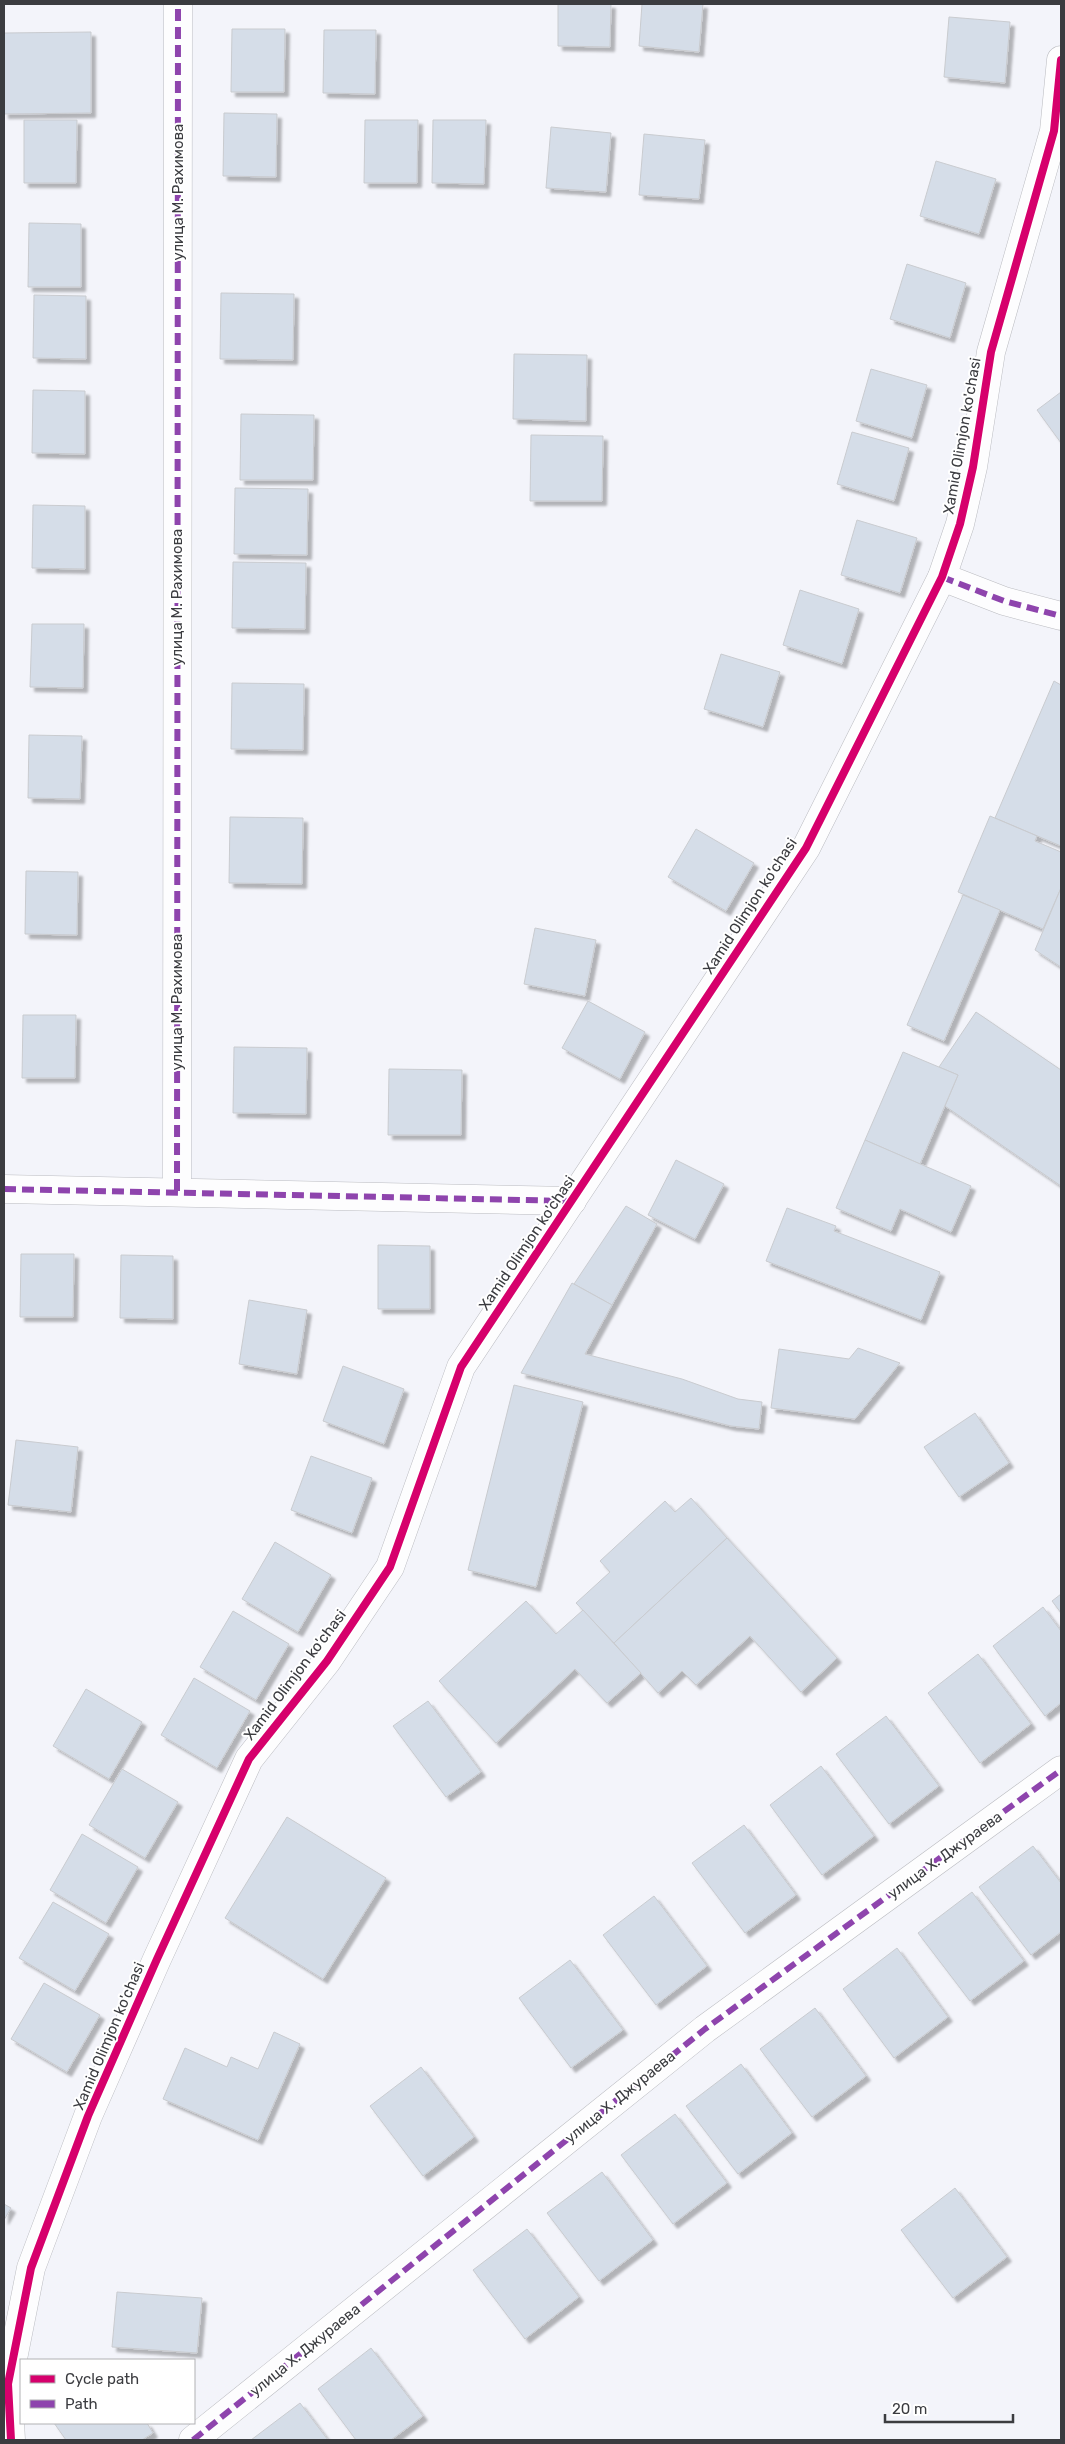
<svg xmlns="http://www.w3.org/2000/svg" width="1065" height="2444" font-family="Rubik,sans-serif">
<defs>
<filter id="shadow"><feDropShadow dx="4.5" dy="4.5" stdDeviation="1" flood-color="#0004"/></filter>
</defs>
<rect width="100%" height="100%" fill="#f3f4fa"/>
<g fill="#d5dde8" stroke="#c9cbcf" filter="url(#shadow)">
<polygon points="558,4 611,4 610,47 558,46"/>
<polygon points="642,4 703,4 699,52 639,46"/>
<polygon points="949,17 1010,22 1005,83 944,77"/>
<polygon points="232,29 285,29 284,92 231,92"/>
<polygon points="324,30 376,30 375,94 323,93"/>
<polygon points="91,32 91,113 4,114 4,33"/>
<polygon points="224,113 277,114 276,177 223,176"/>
<polygon points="24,120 77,120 76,183 24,183"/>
<polygon points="365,120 418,120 417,183 364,183"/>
<polygon points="433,120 486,120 484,184 432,183"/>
<polygon points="551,127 611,133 606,192 546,188"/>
<polygon points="644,134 705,140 699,199 639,195"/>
<polygon points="936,161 996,179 979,234 920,216"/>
<polygon points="29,223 81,224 81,287 28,287"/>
<polygon points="907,264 966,283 950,338 890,319"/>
<polygon points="221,293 294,294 293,360 220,359"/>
<polygon points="34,295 86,296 86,359 33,358"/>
<polygon points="514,354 587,355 586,421 513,419"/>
<polygon points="871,369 927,385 912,438 856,421"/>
<polygon points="33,390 85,391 85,454 32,453"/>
<polygon points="1061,392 1061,443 1037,410"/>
<polygon points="241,414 314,415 313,480 240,480"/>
<polygon points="852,432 909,448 894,501 837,484"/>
<polygon points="531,435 603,436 602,501 530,501"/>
<polygon points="235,488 308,489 307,555 234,554"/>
<polygon points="33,505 85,506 85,569 32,568"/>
<polygon points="857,520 917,538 900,593 841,575"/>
<polygon points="233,562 306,563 305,629 232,628"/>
<polygon points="800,590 859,609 842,664 783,645"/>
<polygon points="32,624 84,624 83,688 30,687"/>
<polygon points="721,654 780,672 763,727 704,709"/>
<polygon points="1054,681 1061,685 1061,846 995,818"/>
<polygon points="232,683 304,684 303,750 231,749"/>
<polygon points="29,735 82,736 80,799 28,798"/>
<polygon points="990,816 1037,836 1035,841 1061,852 1061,888 1043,929 958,892"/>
<polygon points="230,817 303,818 302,884 229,883"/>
<polygon points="696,829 754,863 726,911 668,877"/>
<polygon points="26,871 78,872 77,935 25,934"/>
<polygon points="1061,888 1061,967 1035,950"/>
<polygon points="963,895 1000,910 944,1041 907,1025"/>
<polygon points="535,928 596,940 585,996 524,984"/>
<polygon points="588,1001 645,1032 620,1079 562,1048"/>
<polygon points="976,1012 1061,1070 1061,1186 945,1106 958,1075 939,1067"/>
<polygon points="23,1015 76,1015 75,1078 22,1078"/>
<polygon points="234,1047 307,1048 306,1114 233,1113"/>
<polygon points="903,1052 958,1075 920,1164 865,1140"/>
<polygon points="389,1069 462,1070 461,1135 388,1135"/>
<polygon points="865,1140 971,1186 951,1232 900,1209 891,1231 836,1208"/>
<polygon points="676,1160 724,1184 695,1239 648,1215"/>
<polygon points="626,1206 657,1224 612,1305 574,1284"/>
<polygon points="787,1208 836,1226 834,1231 940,1272 921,1320 766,1261"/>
<polygon points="378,1245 430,1246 430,1309 378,1309"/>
<polygon points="21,1254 74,1254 73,1317 20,1317"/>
<polygon points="121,1255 173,1256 173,1319 120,1318"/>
<polygon points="572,1283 612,1305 585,1354 682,1379 738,1399 762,1402 759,1429 731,1426 521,1373"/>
<polygon points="249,1300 307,1310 297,1374 239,1364"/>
<polygon points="858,1348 900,1363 855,1419 771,1408 779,1349 849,1359"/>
<polygon points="343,1366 404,1389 384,1444 323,1421"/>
<polygon points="514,1385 583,1402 536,1587 468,1570"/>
<polygon points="975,1413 1009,1463 959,1497 924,1447"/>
<polygon points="16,1440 78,1447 71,1512 8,1505"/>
<polygon points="311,1456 372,1478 352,1533 291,1510"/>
<polygon points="691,1498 727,1538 614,1643 576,1603 610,1572 600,1561 665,1501 675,1512"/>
<polygon points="727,1538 837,1658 801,1692 750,1636 696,1685 682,1671 658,1693 614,1643"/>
<polygon points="275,1542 331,1575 298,1632 242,1599"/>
<polygon points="1061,1594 1061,1613 1052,1601"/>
<polygon points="526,1601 556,1634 583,1610 641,1673 607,1703 575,1669 496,1743 439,1681"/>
<polygon points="1043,1607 1061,1631 1061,1703 1045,1716 993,1646"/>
<polygon points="233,1611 289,1644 256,1700 200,1667"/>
<polygon points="978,1654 1031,1724 980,1763 928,1693"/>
<polygon points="194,1678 250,1711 217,1768 161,1735"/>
<polygon points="86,1689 142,1722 109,1779 53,1746"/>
<polygon points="428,1701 481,1772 446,1797 393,1726"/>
<polygon points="886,1716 939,1786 889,1824 836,1754"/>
<polygon points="821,1766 874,1836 822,1875 770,1805"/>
<polygon points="122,1769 178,1802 145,1858 89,1825"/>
<polygon points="287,1817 386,1878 323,1979 225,1918"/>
<polygon points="744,1825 796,1895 745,1933 692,1863"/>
<polygon points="82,1834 138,1867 106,1923 50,1890"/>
<polygon points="1033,1846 1061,1883 1061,1932 1031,1955 979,1887"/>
<polygon points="972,1892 1024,1961 970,2001 918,1933"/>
<polygon points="654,1896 707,1966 656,2005 603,1935"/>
<polygon points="53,1902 109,1934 75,1991 19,1958"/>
<polygon points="897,1948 948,2017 894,2058 843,1989"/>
<polygon points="570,1960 623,2030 571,2068 519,1998"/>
<polygon points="44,1983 100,2015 67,2072 11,2039"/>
<polygon points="815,2008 866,2076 812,2117 760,2049"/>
<polygon points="274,2032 300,2044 258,2140 163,2099 185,2048 227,2067 231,2057 258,2069"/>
<polygon points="741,2064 792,2133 738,2174 686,2106"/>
<polygon points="421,2067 474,2137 423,2176 370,2106"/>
<polygon points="675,2114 727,2183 673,2224 621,2155"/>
<polygon points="602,2172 653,2240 599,2281 547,2213"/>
<polygon points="955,2188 1007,2257 953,2298 901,2230"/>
<polygon points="4,2204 11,2208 4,2220"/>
<polygon points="527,2229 579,2297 525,2339 473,2270"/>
<polygon points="117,2292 202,2298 197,2353 112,2347"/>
<polygon points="371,2348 423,2416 391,2440 356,2440 318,2389"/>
<polygon points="300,2403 328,2440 251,2440"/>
<polygon points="54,2423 147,2423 153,2433 142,2440 66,2440"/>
</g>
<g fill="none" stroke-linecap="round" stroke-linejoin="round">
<g stroke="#bbbcc1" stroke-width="29">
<g id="street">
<polyline points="942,577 1004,601 1061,616"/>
<polyline points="4,1189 572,1201"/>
<polyline points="177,1191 178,4"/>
<polyline points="11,2440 8,2384 31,2268 88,2116 157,1959 249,1759 327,1661 390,1567 461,1367 806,848 942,577 960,524 973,467 991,352 1054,131 1061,60"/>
<polyline points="193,2440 705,2029 1061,1770"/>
</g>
</g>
<use href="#street" stroke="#fdfdfe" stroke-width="28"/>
<g stroke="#8e44ad" stroke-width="6" stroke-dasharray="12 6" stroke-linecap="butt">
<polyline points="942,577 1004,601 1061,616"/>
<polyline points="4,1189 572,1201"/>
<polyline points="177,1191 178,4"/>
<polyline points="193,2440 705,2029 1061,1770"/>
</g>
<g stroke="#fff" stroke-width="11">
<polyline id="cycleway" points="11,2440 8,2384 31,2268 88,2116 157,1959 249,1759 327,1661 390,1567 461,1367 806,848 942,577 960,524 973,467 991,352 1054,131 1061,60"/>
</g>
<use href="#cycleway" stroke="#d6006c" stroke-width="8"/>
</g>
<g text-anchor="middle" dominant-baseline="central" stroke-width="4" stroke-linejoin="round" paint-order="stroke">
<g font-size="15" fill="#3b3c40" stroke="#fff">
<text transform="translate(178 192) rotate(-90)">улица М. Рахимова</text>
<text transform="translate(962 436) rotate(-80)">Xamid Olimjon ko'chasi</text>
<text transform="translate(177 597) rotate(-90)">улица М. Рахимова</text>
<text transform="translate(750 906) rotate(-57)">Xamid Olimjon ko'chasi</text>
<text transform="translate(177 1002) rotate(-90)">улица М. Рахимова</text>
<text transform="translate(527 1243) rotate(-56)">Xamid Olimjon ko'chasi</text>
<text transform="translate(295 1675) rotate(-53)">Xamid Olimjon ko'chasi</text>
<text transform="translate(945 1855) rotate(-36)">улица Х. Джураева</text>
<text transform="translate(109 2036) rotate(-67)">Xamid Olimjon ko'chasi</text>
<text transform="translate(620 2097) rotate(-39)">улица Х. Джураева</text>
<text transform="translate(305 2350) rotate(-39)">улица Х. Джураева</text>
</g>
</g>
<rect width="1065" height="2444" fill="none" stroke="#3b3c40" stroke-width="10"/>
<rect x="20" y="2359" width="175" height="65" fill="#ffffff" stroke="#b1b1b3"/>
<rect x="30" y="2375" width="25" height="8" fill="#d6006c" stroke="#b1b1b3"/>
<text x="65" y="2384" font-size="15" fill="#3b3c40">Cycle path</text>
<rect x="30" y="2400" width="25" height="8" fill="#8e44ad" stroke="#b1b1b3"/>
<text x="65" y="2409" font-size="15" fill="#3b3c40">Path</text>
<path d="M885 2414v8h128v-8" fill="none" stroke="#3b3c40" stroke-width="2.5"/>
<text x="892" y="2414" font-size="15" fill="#3b3c40" stroke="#ffffff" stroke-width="4" paint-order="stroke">20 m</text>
</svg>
